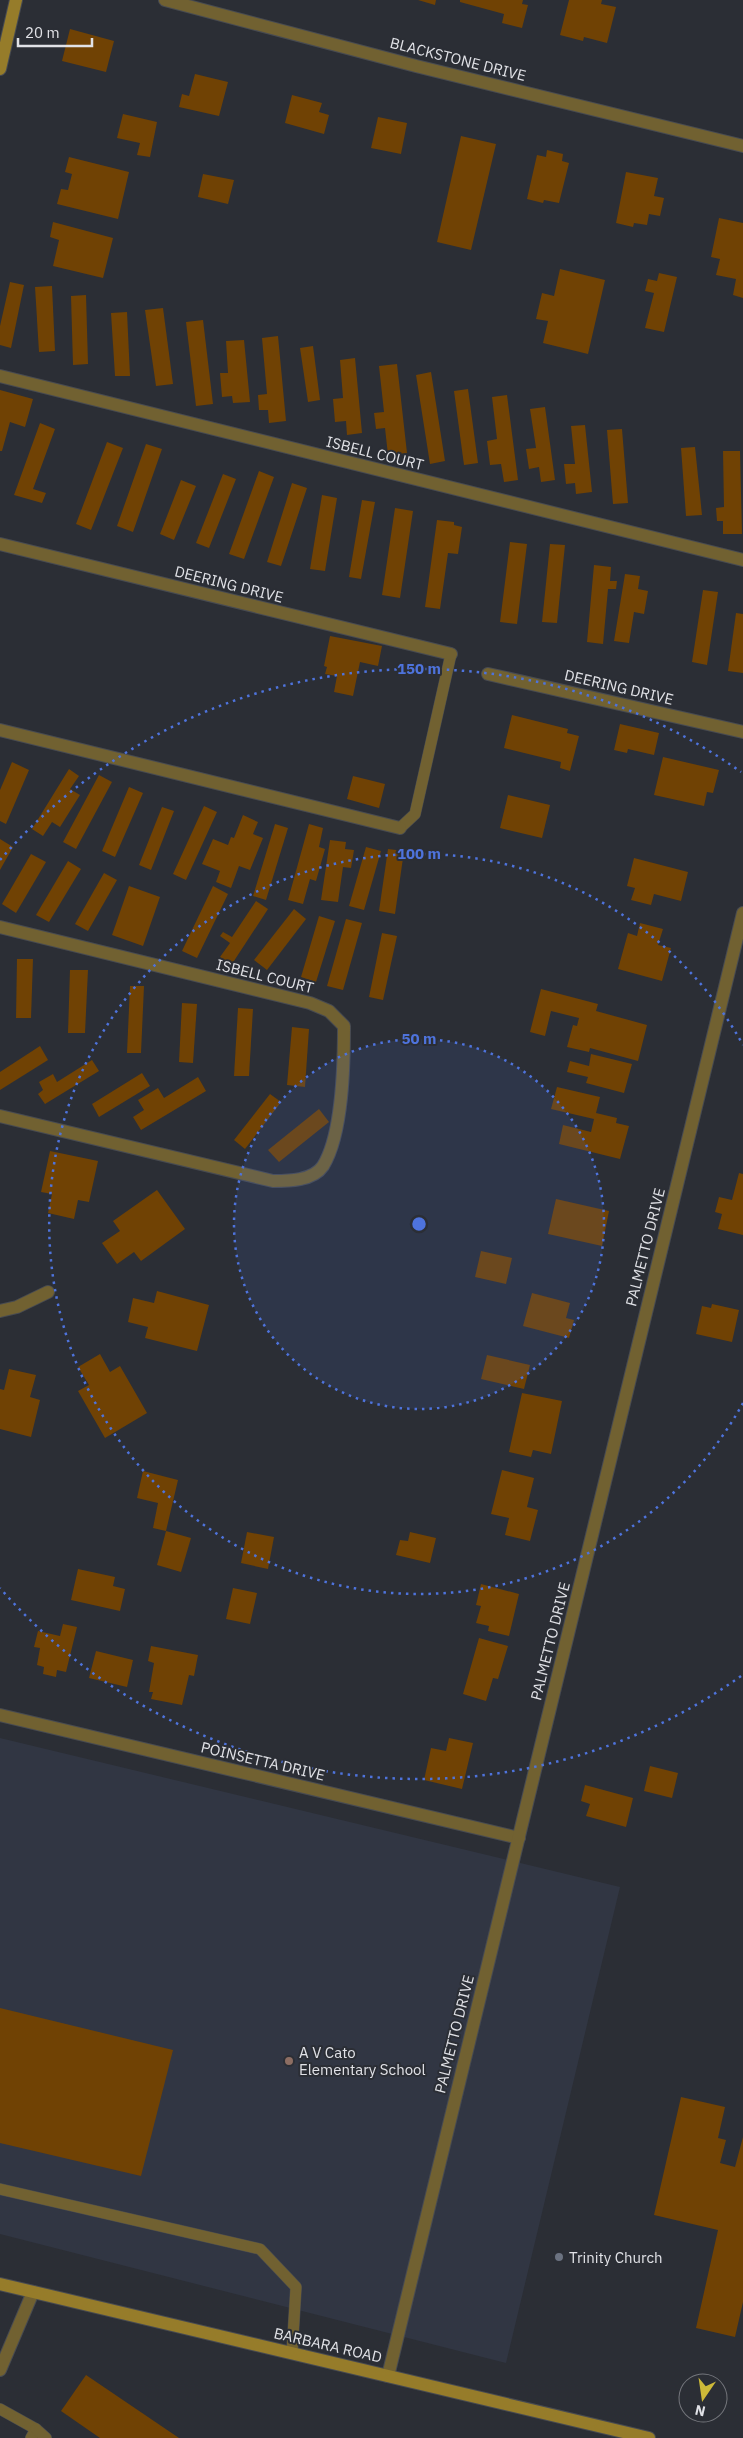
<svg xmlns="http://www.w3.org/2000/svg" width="743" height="2438" font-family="'IBM Plex Sans',sans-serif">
<rect width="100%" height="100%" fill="#2b2e35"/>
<polygon fill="#313643" points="0,1738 620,1887 506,2363 0,2234"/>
<g fill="#704204">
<polygon points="418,0 436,0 435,5"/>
<polygon points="460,0 523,0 522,4 528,5 522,28 502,23 504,14 460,2"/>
<polygon points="569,0 602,0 601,4 616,7 607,43 584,37 583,41 560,35"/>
<polygon points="70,29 114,41 106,72 62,61"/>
<polygon points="195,74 228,82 219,116 179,107 182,94 189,96"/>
<polygon points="292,95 322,103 319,112 329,115 324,134 285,123"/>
<polygon points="123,114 157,122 150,157 137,155 140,143 117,138"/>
<polygon points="378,117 407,123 401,154 371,148"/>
<polygon points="461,136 496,144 471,250 437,242"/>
<polygon points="547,150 563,154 562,161 569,163 559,203 544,200 543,203 527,199 537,155 546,157"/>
<polygon points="69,157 129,172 118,219 57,204 61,189 68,190 72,174 65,172"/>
<polygon points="626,172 658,178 654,196 664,198 660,216 649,214 647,225 634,223 633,227 616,223"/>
<polygon points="203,174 234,180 228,204 198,197"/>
<polygon points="719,218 743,223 743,298 733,295 736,279 716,275 720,259 711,257"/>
<polygon points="53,222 113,238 103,278 53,266 59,240 50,237"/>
<polygon points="560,269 605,280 588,354 543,343 548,321 536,319 542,293 554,296"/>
<polygon points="659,273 677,277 664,332 645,328 654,293 645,291 648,279 657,281"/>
<polygon points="10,282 24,285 11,348 0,345 0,326"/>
<polygon points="52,286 55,351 39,352 35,287"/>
<polygon points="86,295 88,364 73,365 71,296"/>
<polygon points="163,308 173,384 156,386 145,310"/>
<polygon points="127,312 130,376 115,376 111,313"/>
<polygon points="203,320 213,404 196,406 186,322"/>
<polygon points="278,336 286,421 269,423 268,410 259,410 258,395 267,394 262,338"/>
<polygon points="244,340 250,402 233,403 232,396 222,397 220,373 228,373 226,341"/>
<polygon points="313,346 320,400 308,402 300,348"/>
<polygon points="355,358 362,433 347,435 346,421 335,422 333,399 343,398 340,360"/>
<polygon points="397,364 407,453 388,455 385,428 376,429 374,413 384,412 379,366"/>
<polygon points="431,372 445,461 430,464 416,375"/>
<polygon points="468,389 478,463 464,465 454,391"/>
<polygon points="0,390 33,399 25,427 10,422 2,451 0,451"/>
<polygon points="507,395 518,480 504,482 501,464 490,465 487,441 497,439 492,397"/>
<polygon points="545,407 555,480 541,482 539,467 529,469 526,449 536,448 530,409"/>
<polygon points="40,423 55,429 33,489 46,493 42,503 14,495"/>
<polygon points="585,425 592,492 576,494 575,483 566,484 564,464 575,464 571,426"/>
<polygon points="622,429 628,503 613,504 607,430"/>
<polygon points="107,442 123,448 91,530 76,524"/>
<polygon points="146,444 162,449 133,532 117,526"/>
<polygon points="695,447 702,515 686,516 681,448"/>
<polygon points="723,451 740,451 742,534 723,534 723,521 717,521 716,508 724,507"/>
<polygon points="259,471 274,477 244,559 229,554"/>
<polygon points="223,474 236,479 209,548 196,543"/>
<polygon points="181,480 196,486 174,540 160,534"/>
<polygon points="292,483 307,488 281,566 267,562"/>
<polygon points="322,495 337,498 325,571 310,569"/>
<polygon points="362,500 375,502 361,579 349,577"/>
<polygon points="395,508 413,511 400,598 382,595"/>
<polygon points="437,520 454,522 454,525 462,527 458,554 448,553 440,609 425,607"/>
<polygon points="510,542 527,544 517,624 500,622"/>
<polygon points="550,544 565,545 557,623 542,622"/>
<polygon points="594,565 611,567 610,581 617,581 616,589 608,589 603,644 587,642"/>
<polygon points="625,574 640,576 638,589 648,591 644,614 634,612 629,643 614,641"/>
<polygon points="703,590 718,592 707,665 692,662"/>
<polygon points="736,613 743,614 743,673 728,671"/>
<polygon points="330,636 382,646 378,666 360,662 353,696 334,692 337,676 325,674 327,667 324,666"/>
<polygon points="512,715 568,729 567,733 579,736 570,771 560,768 561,762 504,748"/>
<polygon points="620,724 659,733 654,755 628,749 627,753 614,750"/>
<polygon points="663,757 719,770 713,793 707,792 704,806 654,795"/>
<polygon points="12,762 29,770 6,824 0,821 0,790"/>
<polygon points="69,769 79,776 70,789 80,795 60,827 52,822 43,836 32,829"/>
<polygon points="99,775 112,782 76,849 63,842"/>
<polygon points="353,776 385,784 379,808 347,799"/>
<polygon points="129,787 143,793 115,857 102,851"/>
<polygon points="508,795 550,805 542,838 500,828"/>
<polygon points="204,806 217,812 186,880 173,874"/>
<polygon points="162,807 174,811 151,870 139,865"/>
<polygon points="243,815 258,822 253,834 263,838 250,870 239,866 231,888 216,882 220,871 202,864 213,839 228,845 231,837 234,838"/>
<polygon points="275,824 288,828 266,900 253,896"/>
<polygon points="309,824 323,828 319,847 325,849 316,881 310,879 303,904 288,900"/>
<polygon points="0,839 13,847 0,870"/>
<polygon points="330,840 346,842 345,849 354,850 351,868 343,867 338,902 321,900"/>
<polygon points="366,847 381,851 364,910 349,906"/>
<polygon points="388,849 404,851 395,914 379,911"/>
<polygon points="31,854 46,862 16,913 2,904"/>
<polygon points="634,858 688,872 681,901 654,894 651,905 631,900 635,888 627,886"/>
<polygon points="68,861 81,869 49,922 36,915"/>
<polygon points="104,873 117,880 88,931 75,924"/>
<polygon points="129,886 160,897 143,946 112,935"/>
<polygon points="213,886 228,894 197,958 182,951"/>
<polygon points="256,901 268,909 232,964 220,957 230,943 220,936 223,932 232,937"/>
<polygon points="294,909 306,919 267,970 254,960"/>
<polygon points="319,916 335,921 316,982 301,977"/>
<polygon points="346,919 362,923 343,990 327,986"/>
<polygon points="640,923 663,929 658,945 671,948 662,981 618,969 628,933 637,936"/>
<polygon points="382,933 397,936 383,1000 369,997"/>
<polygon points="17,959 33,959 31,1018 16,1018"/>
<polygon points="70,970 88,970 85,1033 68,1033"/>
<polygon points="130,986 144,986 141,1053 127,1053"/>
<polygon points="541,989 598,1004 596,1011 647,1025 638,1061 590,1048 589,1052 567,1047 573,1025 577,1026 579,1018 551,1011 545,1036 530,1032"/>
<polygon points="182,1003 197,1004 193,1063 179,1062"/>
<polygon points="238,1008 253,1009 249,1076 234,1076"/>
<polygon points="292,1027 309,1029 305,1087 287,1085"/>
<polygon points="40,1046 48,1060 0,1090 0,1072"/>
<polygon points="591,1054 632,1064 624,1093 586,1083 588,1077 567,1072 570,1061 589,1066"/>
<polygon points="92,1060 99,1071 45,1104 38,1094 43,1090 39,1082 53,1074 57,1082"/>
<polygon points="142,1073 150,1086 99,1117 92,1104"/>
<polygon points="198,1077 206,1091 141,1130 133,1117 144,1110 138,1100 158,1088 164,1098"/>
<polygon points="557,1087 600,1097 596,1113 617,1118 616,1123 629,1126 620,1159 559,1144 563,1125 591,1132 594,1119 551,1109"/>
<polygon points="270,1094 281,1102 245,1149 234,1140"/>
<polygon points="319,1109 329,1122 279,1162 268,1150"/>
<polygon points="50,1151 98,1161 89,1202 78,1200 74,1219 48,1213 52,1194 41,1192"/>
<polygon points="739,1173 743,1174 743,1235 718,1229 722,1214 715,1212 719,1197 732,1200"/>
<polygon points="157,1190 185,1229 141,1261 134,1252 117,1264 102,1243 120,1231 113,1221"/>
<polygon points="556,1199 609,1211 602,1246 548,1234"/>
<polygon points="481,1251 512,1258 506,1284 475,1277"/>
<polygon points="157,1291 209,1305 197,1351 145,1338 148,1327 128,1322 133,1298 154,1303"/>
<polygon points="532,1293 570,1303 566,1318 574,1320 569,1338 523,1326"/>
<polygon points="712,1304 739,1310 732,1342 696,1334 702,1306 711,1308"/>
<polygon points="100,1354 110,1372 120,1366 147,1413 105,1438 78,1391 89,1385 78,1367"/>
<polygon points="487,1355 530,1365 524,1389 481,1379"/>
<polygon points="9,1369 36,1375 30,1397 40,1400 31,1437 0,1429 0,1389 4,1390"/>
<polygon points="522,1393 562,1401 551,1454 533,1450 531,1457 509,1452"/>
<polygon points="502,1470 534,1478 527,1507 538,1510 530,1541 505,1535 509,1518 491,1514"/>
<polygon points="143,1471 178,1480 166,1531 153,1528 158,1503 137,1498"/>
<polygon points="166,1531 191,1538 181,1572 157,1565"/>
<polygon points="247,1532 274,1537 268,1569 241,1563"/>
<polygon points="410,1532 436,1538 430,1563 396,1555 400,1540 408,1541"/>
<polygon points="78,1569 115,1577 113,1586 125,1589 120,1611 71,1600"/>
<polygon points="481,1584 519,1594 509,1636 488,1631 489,1626 476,1623 481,1606 476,1605"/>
<polygon points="233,1588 257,1593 250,1624 226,1619"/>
<polygon points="63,1624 77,1627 66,1672 57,1670 56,1677 43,1674 44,1667 37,1665 40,1648 34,1647 38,1631 60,1636"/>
<polygon points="479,1638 508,1646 498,1679 493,1678 486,1701 463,1694"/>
<polygon points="151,1646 198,1655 194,1676 189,1675 182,1705 151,1699 153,1692 149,1692 154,1663 148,1661"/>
<polygon points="96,1651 133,1660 127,1687 89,1678"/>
<polygon points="449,1738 473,1743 462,1789 424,1780 431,1748 446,1751"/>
<polygon points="650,1766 678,1773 672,1798 644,1791"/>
<polygon points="585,1785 633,1798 626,1827 586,1816 590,1804 581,1801"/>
<polygon points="0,2008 173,2050 141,2176 0,2143"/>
<polygon points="681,2097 725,2107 718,2138 726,2140 720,2163 735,2167 743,2137 743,2302 735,2337 696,2328 718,2230 654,2215"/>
<polygon points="86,2375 179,2438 100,2438 61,2411"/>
</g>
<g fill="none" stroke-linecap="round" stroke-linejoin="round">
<g stroke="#484b51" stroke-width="12">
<g id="lane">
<polyline points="400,828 415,814 451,654"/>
<polyline points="0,2189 260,2249 296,2287 292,2353"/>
<polyline points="0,2409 36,2429 31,2438"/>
<polyline points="36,2429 46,2438"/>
</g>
</g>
<g stroke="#484b51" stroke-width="14">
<g id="street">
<polyline points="165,0 416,66 743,146"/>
<polyline points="0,376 743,560"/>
<polyline points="0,544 451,654"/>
<polyline points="488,674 743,732"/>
<polyline points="0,730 400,828"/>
<path d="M0,927L310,1003L329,1011L344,1026C344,1063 343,1134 323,1166C313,1181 288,1181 273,1181L0,1116"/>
<polyline points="0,1311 17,1307 48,1292"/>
<polyline points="0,1715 519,1838"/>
<polyline points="0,2370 33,2292"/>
<polyline points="388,2376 743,913"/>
</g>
</g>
<g stroke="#484b51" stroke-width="14">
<g id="secondary">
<polyline points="0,69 16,0"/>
<polyline points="0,2284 649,2438"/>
</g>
</g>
<use href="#lane" stroke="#716131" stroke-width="11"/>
<use href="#street" stroke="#716131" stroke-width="12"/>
<use href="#secondary" stroke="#967c2a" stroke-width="12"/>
</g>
<circle cx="419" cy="1224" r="185" fill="#4e73dc" fill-opacity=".12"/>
<g fill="none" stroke="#4e73dc" stroke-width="2.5" stroke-dasharray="2.5 5">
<circle cx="419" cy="1224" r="185"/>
<path d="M743 1403A370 370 0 1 1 743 1045"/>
<path d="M741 1676A555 555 0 0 1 0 1588M0 860A555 555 0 0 1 741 772"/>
</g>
<circle fill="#8d6e63" stroke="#2b2e35" stroke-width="2" cx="289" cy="2061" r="5"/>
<circle fill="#6b7280" stroke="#2b2e35" stroke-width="2" cx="559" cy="2257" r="5"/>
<g text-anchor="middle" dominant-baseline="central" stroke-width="4" stroke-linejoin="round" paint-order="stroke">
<g font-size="15" fill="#e1e2e7" stroke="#2b2e35">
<text transform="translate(458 59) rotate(14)">BLACKSTONE DRIVE</text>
<text transform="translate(375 453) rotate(14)">ISBELL COURT</text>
<text transform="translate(229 584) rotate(14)">DEERING DRIVE</text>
<text transform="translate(619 687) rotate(13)">DEERING DRIVE</text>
<text transform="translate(265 976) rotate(14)">ISBELL COURT</text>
<text transform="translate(645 1247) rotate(-76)">PALMETTO DRIVE</text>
<text transform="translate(550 1641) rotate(-76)">PALMETTO DRIVE</text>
<text transform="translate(263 1761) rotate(13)">POINSETTA DRIVE</text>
<text transform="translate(454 2034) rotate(-76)">PALMETTO DRIVE</text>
<text transform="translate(328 2345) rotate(13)">BARBARA ROAD</text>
</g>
<g font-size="15" fill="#e1e2e7" stroke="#2b2e35" text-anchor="start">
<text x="299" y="2052">A V Cato<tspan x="299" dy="17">Elementary School</tspan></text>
<text x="569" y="2257">Trinity Church</text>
</g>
</g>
<circle cx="419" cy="1224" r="8" fill="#4e73dc" stroke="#2b2e35" stroke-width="2.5"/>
<g font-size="15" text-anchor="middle" font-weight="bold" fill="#4e73dc" stroke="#2b2e35" stroke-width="4" stroke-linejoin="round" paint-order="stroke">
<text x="419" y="674">150 m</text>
<text x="419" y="859">100 m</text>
<text x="419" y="1044">50 m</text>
</g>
<g transform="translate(703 2398) rotate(193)"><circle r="24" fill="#2b2e35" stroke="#74767c"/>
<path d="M0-4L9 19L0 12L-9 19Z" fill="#cdb938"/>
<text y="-8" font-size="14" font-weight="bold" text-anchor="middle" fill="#e1e2e7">N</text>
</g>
<path d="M18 38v8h74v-8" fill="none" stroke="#e1e2e7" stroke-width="2.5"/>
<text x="25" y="38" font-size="15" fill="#e1e2e7" stroke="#2b2e35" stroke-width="4" paint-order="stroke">20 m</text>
</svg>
